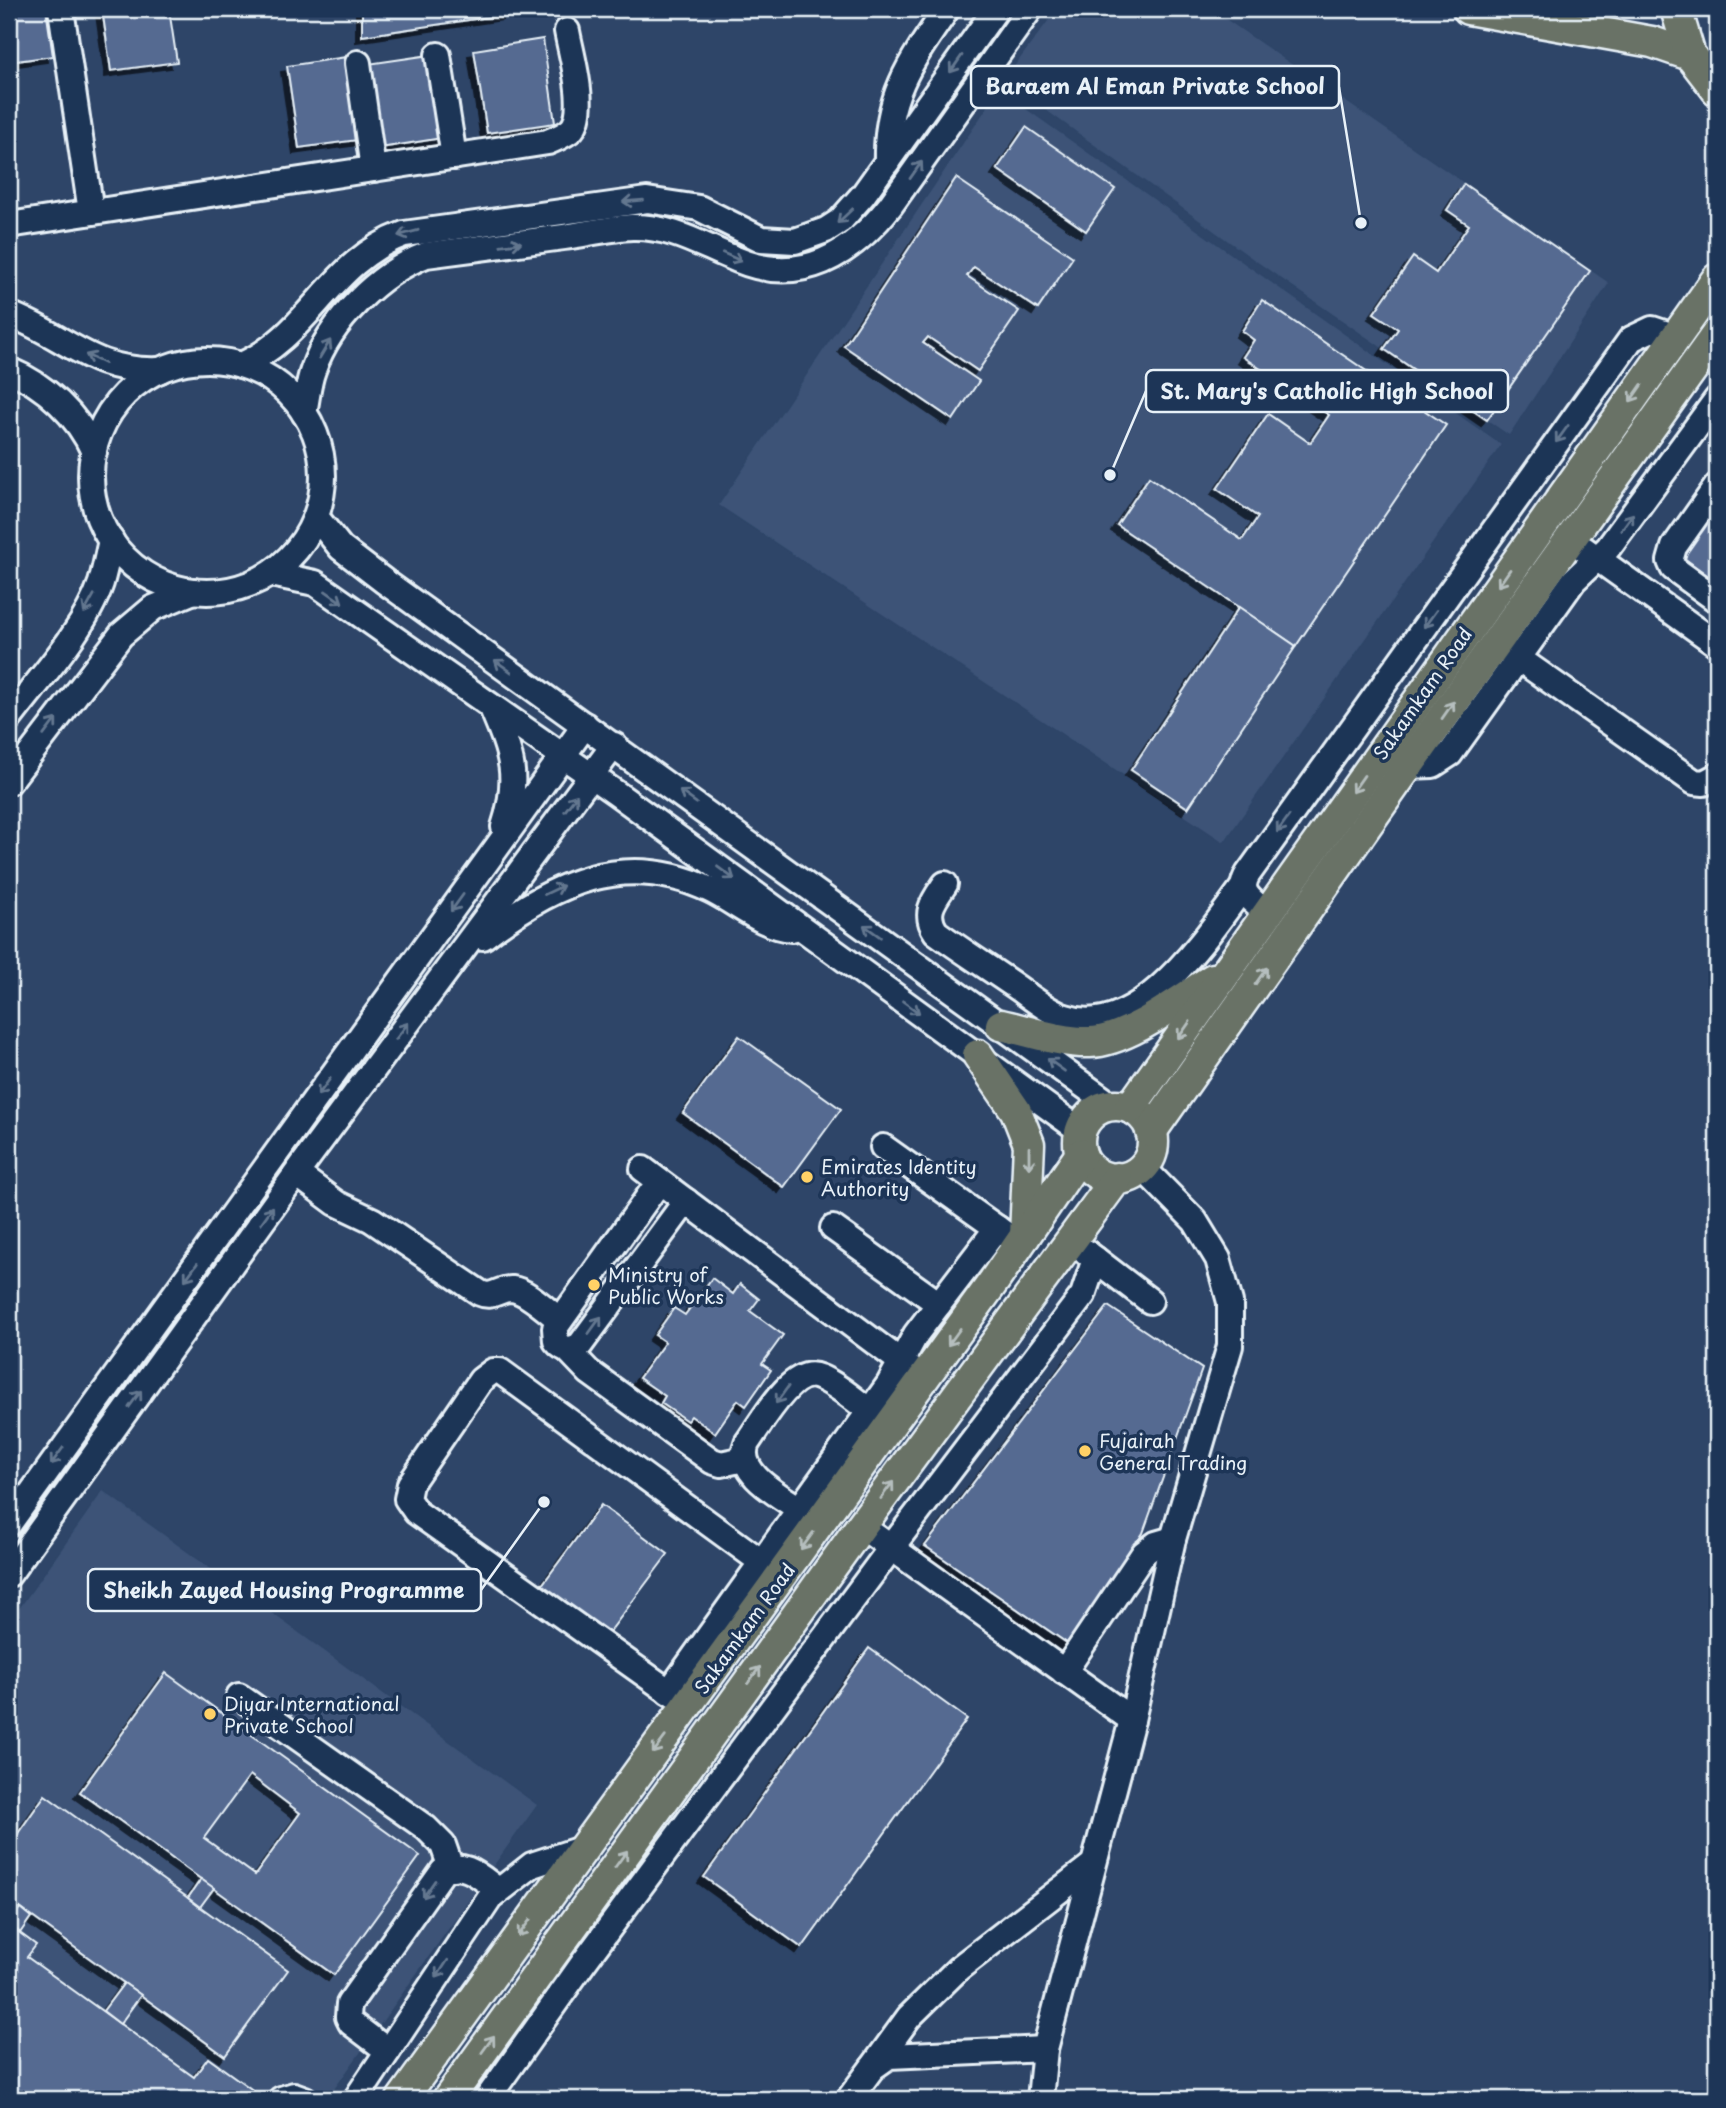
<svg xmlns="http://www.w3.org/2000/svg" width="1726" height="2108" font-family="'Playpen Sans',sans-serif">
<defs>
<filter id="shadow"><feDropShadow dx="-6" dy="6" stdDeviation="0" flood-color="#0009"/></filter>
</defs>
<rect width="100%" height="100%" fill="#2e4568"/>
<filter id="ink" filterUnits="userSpaceOnUse"><feTurbulence type="fractalNoise" baseFrequency=".0143" numOctaves="2"/><feDisplacementMap in="SourceGraphic" scale="14" xChannelSelector="R" yChannelSelector="G"/><feConvolveMatrix kernelMatrix="1 2 1 2 8 2 1 2 1" color-interpolation-filters="sRGB"/></filter>
<g filter="url(#ink)">
<g fill="#3c5377">
<polygon points="1057,9 1211,9 1609,283 1509,435 1256,261 1004,80"/>
<polygon points="999,90 1501,445 1224,842 719,505"/>
<polygon points="103,1491 537,1805 327,2099 9,2099 9,1623"/>
</g>
<g fill="#546a91" stroke="#e8f1f8" stroke-width="2" fill-rule="evenodd" filter="url(#shadow)">
<polygon points="9,9 46,9 53,56 9,62"/>
<polygon points="102,9 169,9 177,62 111,71"/>
<polygon points="362,9 508,9 509,14 362,36"/>
<polygon points="543,39 555,123 487,133 474,50"/>
<polygon points="430,55 442,138 374,149 361,65"/>
<polygon points="353,56 365,139 299,148 287,66"/>
<polygon points="1026,127 1115,189 1086,231 997,169"/>
<polygon points="956,178 1073,257 1038,309 974,267 967,276 1019,311 978,371 928,337 923,343 979,381 953,420 844,346"/>
<polygon points="1464,184 1590,271 1487,420 1384,349 1398,329 1374,313 1413,257 1436,273 1469,225 1447,210"/>
<polygon points="1262,300 1446,425 1296,646 1117,525 1149,477 1242,540 1258,517 1217,489 1268,414 1310,443 1329,415 1243,357 1254,340 1242,331"/>
<polygon points="1717,498 1717,582 1677,553"/>
<polygon points="1239,607 1296,646 1188,808 1131,770"/>
<polygon points="739,1036 841,1109 784,1187 683,1113"/>
<polygon points="712,1278 733,1294 740,1284 759,1299 750,1311 783,1335 762,1364 771,1370 746,1406 738,1400 715,1433 691,1416 687,1421 661,1403 665,1396 639,1378 665,1342 655,1335 674,1308 685,1315"/>
<polygon points="1108,1306 1202,1369 1143,1533 1070,1645 925,1546"/>
<polygon points="601,1505 668,1554 608,1634 542,1585"/>
<polygon points="869,1648 967,1719 802,1948 704,1877"/>
<path d="M166,1673L420,1856L334,1975L80,1792ZM250,1775L300,1813L255,1875L204,1838Z"/>
<polygon points="45,1795 288,1970 225,2056 9,1900 9,1846"/>
<polygon points="201,1879 214,1888 200,1907 188,1898"/>
<polygon points="20,1908 31,1917 20,1933 9,1923"/>
<polygon points="9,1925 36,1945 27,1957 194,2077 208,2058 261,2096 259,2099 9,2099"/>
<polygon points="124,1983 141,1995 120,2024 103,2011"/>
</g>
<g fill="none" stroke-linecap="round" stroke-linejoin="round">
<g stroke="#e8f1f8" stroke-width="30">
<g id="minor">
<polyline points="61,9 91,212"/>
<polyline points="438,55 454,157"/>
<polyline points="358,63 373,169"/>
<path d="M887,162C885,96 911,61 947,9"/>
<path d="M9,225L548,142C555,139 566,135 572,129C588,109 571,54 567,31"/>
<path d="M9,314C68,337 92,373 160,370"/>
<circle cx="207" cy="476" r="116"/>
<path d="M241,365C309,336 330,261 404,234L647,200L699,208L761,239L795,241L826,230L840,221L863,195L996,9"/>
<path d="M9,370C45,385 78,415 94,452"/>
<path d="M304,413C307,399 308,383 313,370C330,321 379,273 426,255C472,249 518,243 564,237C586,234 610,228 632,227C673,226 702,246 738,260C801,286 851,255 890,206L1030,9"/>
<polyline points="1717,486 1674,547 1670,561 1673,568 1717,600"/>
<polyline points="316,517 341,548 384,581 1111,1105"/>
<polyline points="1584,549 1717,644"/>
<polyline points="271,574 315,583 616,793 1081,1131"/>
<polyline points="1505,649 1694,782 1704,783 1717,776"/>
<path d="M492,708C512,755 520,777 504,827"/>
<path d="M9,719C39,679 85,630 101,583C105,569 108,554 111,540"/>
<polyline points="1408,766 1433,765 1450,754 1574,580 1608,548 1717,399"/>
<polyline points="9,782 121,635 153,608 194,591"/>
<path d="M945,884C934,900 923,913 936,932C962,951 989,968 1015,986C1031,997 1047,1011 1065,1017C1138,1042 1206,937 1243,887"/>
<path d="M1266,912C1253,902 1236,892 1248,874L1631,339L1652,329L1676,337"/>
<path d="M483,937C552,884 624,849 710,890C737,903 761,926 792,929"/>
<polyline points="883,1147 1008,1236"/>
<polyline points="643,1169 912,1370"/>
<path d="M297,1174L336,1203L372,1220L480,1293C493,1299 499,1288 512,1289C528,1291 547,1311 560,1320"/>
<path d="M659,1182L555,1328L556,1341C563,1350 570,1351 580,1345L686,1201"/>
<polyline points="833,1228 939,1304"/>
<polyline points="1086,1252 1150,1301"/>
<polyline points="567,1349 589,1372 712,1461 721,1464 744,1459"/>
<path d="M801,1510C781,1496 734,1473 747,1443C761,1424 792,1365 819,1377C837,1384 854,1400 870,1411"/>
<polyline points="9,1524 585,725"/>
<polyline points="861,1526 1132,1720"/>
<polyline points="9,1574 304,1163 614,745"/>
<polyline points="1064,1672 1144,1553 1156,1544 1173,1539"/>
<polyline points="669,1692 889,1384 916,1334 997,1228"/>
<polyline points="239,1696 426,1828 443,1845 451,1868"/>
<polyline points="688,1705 416,1512 407,1499 410,1484 481,1380 493,1371 500,1371 763,1563"/>
<path d="M388,2051L351,2023L348,2017L349,2004L443,1871C465,1860 480,1877 498,1890"/>
<polyline points="872,2068 909,2017 959,1968 1091,1866"/>
<polyline points="281,2099 294,2095 305,2099"/>
<polyline points="356,2099 490,1898 532,1865 581,1849"/>
<polyline points="487,2099 584,1962 891,1548 1083,1295 1095,1259"/>
<polyline points="849,2099 872,2068 889,2056 1045,2049"/>
<polyline points="1040,2099 1045,2049 1132,1720 1173,1539 1230,1346 1230,1302 1218,1259 1195,1221 1142,1167"/>
</g>
</g>
<g stroke="#e8f1f8" stroke-width="35">
<g id="major">
<polyline points="1468,9 1652,42 1690,55"/>
<polyline points="1676,9 1690,55 1717,90"/>
<path d="M1001,1025C1029,1031 1061,1043 1090,1042C1128,1041 1181,999 1213,979"/>
<polyline points="978,1055 1016,1111 1029,1144 1025,1236"/>
<circle cx="1116" cy="1142" r="37"/>
<polyline points="1130,1108 1717,279"/>
<polyline points="1151,1132 1408,766 1717,334"/>
<polyline points="402,2099 994,1281 1081,1154"/>
<polyline points="448,2099 861,1526 1117,1178"/>
</g>
</g>
<use href="#minor" stroke="#1d3557" stroke-width="24"/>
<use href="#major" stroke="#697266" stroke-width="30"/>
</g>
<defs><path id="oneway-shaft" d="M-6 0H5M1.5-3L5.5 0L1.5 3" fill="none" stroke-width="1.6" stroke-linecap="round" stroke-linejoin="round" transform="scale(1.75)"/></defs>
<g stroke="#64778f">
<use href="#oneway-shaft" transform="translate(956 64) rotate(125)"/>
<use href="#oneway-shaft" transform="translate(916 170) rotate(-55)"/>
<use href="#oneway-shaft" transform="translate(633 201) rotate(175)"/>
<use href="#oneway-shaft" transform="translate(845 216) rotate(137)"/>
<use href="#oneway-shaft" transform="translate(408 233) rotate(165)"/>
<use href="#oneway-shaft" transform="translate(511 244) rotate(-8)"/>
<use href="#oneway-shaft" transform="translate(732 257) rotate(24)"/>
<use href="#oneway-shaft" transform="translate(325 349) rotate(-59)"/>
<use href="#oneway-shaft" transform="translate(95 359) rotate(-154)"/>
<use href="#oneway-shaft" transform="translate(1562 434) rotate(126)"/>
<use href="#oneway-shaft" transform="translate(1627 522) rotate(-54)"/>
<use href="#oneway-shaft" transform="translate(334 597) rotate(35)"/>
<use href="#oneway-shaft" transform="translate(89 604) rotate(119)"/>
<use href="#oneway-shaft" transform="translate(1430 619) rotate(126)"/>
<use href="#oneway-shaft" transform="translate(503 666) rotate(-144)"/>
<use href="#oneway-shaft" transform="translate(50 727) rotate(-53)"/>
<use href="#oneway-shaft" transform="translate(688 797) rotate(-144)"/>
<use href="#oneway-shaft" transform="translate(571 803) rotate(-53)"/>
<use href="#oneway-shaft" transform="translate(1283 824) rotate(126)"/>
<use href="#oneway-shaft" transform="translate(726 873) rotate(36)"/>
<use href="#oneway-shaft" transform="translate(554 890) rotate(-25)"/>
<use href="#oneway-shaft" transform="translate(457 903) rotate(126)"/>
<use href="#oneway-shaft" transform="translate(872 931) rotate(-144)"/>
<use href="#oneway-shaft" transform="translate(911 1007) rotate(36)"/>
<use href="#oneway-shaft" transform="translate(402 1031) rotate(-53)"/>
<use href="#oneway-shaft" transform="translate(1056 1065) rotate(-144)"/>
<use href="#oneway-shaft" transform="translate(324 1087) rotate(126)"/>
<use href="#oneway-shaft" transform="translate(267 1215) rotate(-54)"/>
<use href="#oneway-shaft" transform="translate(191 1272) rotate(126)"/>
<use href="#oneway-shaft" transform="translate(595 1325) rotate(-54)"/>
<use href="#oneway-shaft" transform="translate(782 1395) rotate(126)"/>
<use href="#oneway-shaft" transform="translate(135 1399) rotate(-54)"/>
<use href="#oneway-shaft" transform="translate(57 1456) rotate(126)"/>
<use href="#oneway-shaft" transform="translate(429 1889) rotate(125)"/>
<use href="#oneway-shaft" transform="translate(442 1969) rotate(123)"/>
</g>
<g stroke="#b5bebe">
<use href="#oneway-shaft" transform="translate(1636 393) rotate(125)"/>
<use href="#oneway-shaft" transform="translate(1504 578) rotate(125)"/>
<use href="#oneway-shaft" transform="translate(1448 710) rotate(-55)"/>
<use href="#oneway-shaft" transform="translate(1358 784) rotate(125)"/>
<use href="#oneway-shaft" transform="translate(1261 976) rotate(-55)"/>
<use href="#oneway-shaft" transform="translate(1184 1030) rotate(125)"/>
<use href="#oneway-shaft" transform="translate(1029 1158) rotate(90)"/>
<use href="#oneway-shaft" transform="translate(954 1337) rotate(126)"/>
<use href="#oneway-shaft" transform="translate(887 1490) rotate(-54)"/>
<use href="#oneway-shaft" transform="translate(807 1541) rotate(126)"/>
<use href="#oneway-shaft" transform="translate(754 1675) rotate(-54)"/>
<use href="#oneway-shaft" transform="translate(659 1745) rotate(127)"/>
<use href="#oneway-shaft" transform="translate(621 1859) rotate(-54)"/>
<use href="#oneway-shaft" transform="translate(524 1928) rotate(126)"/>
<use href="#oneway-shaft" transform="translate(488 2044) rotate(-54)"/>
</g>
</g>
<g fill="#ffd166" stroke="#1d3557" stroke-width="2.5">
<circle cx="807" cy="1177" r="7"/>
<circle cx="594" cy="1285" r="7"/>
<circle cx="1085" cy="1451" r="7"/>
<circle cx="210" cy="1714" r="7"/>
</g>
<g text-anchor="middle" dominant-baseline="central" stroke-width="7" stroke-linejoin="round" paint-order="stroke">
<g font-size="19" fill="#e8f1f8" stroke="#1d3557">
<text transform="translate(1422 693) rotate(-55)">Sakamkam Road</text>
<text transform="translate(744 1628) rotate(-54)">Sakamkam Road</text>
</g>
<g font-size="19" fill="#e8f1f8" stroke="#1d3557" text-anchor="start">
<text x="821" y="1166">Emirates Identity<tspan x="821" dy="22">Authority</tspan></text>
<text x="608" y="1274">Ministry of<tspan x="608" dy="22">Public Works</tspan></text>
<text x="1099" y="1440">Fujairah<tspan x="1099" dy="22">General Trading</tspan></text>
<text x="224" y="1703">Diyar International<tspan x="224" dy="22">Private School</tspan></text>
</g>
</g>
<path fill="none" stroke="#e8f1f8" stroke-width="2.5" d="M1361 223L1339 87M1110 475L1146 391M544 1502L481 1590"/>
<g fill="#e8f1f8" stroke="#1d3557" stroke-width="2.5">
<circle cx="1361" cy="223" r="7"/>
<circle cx="1110" cy="475" r="7"/>
<circle cx="544" cy="1502" r="7"/>
</g>
<g fill="#1d3557" stroke="#e8f1f8" stroke-width="2.5">
<rect x="971" y="66" width="368" height="42" rx="7"/>
<rect x="1146" y="370" width="362" height="42" rx="7"/>
<rect x="88" y="1569" width="393" height="42" rx="7"/>
</g>
<g font-size="21" text-anchor="middle" font-weight="bold" fill="#e8f1f8">
<text x="1155" y="94">Baraem Al Eman Private School</text>
<text x="1327" y="399">St. Mary's Catholic High School</text>
<text x="284" y="1598">Sheikh Zayed Housing Programme</text>
</g>
<rect width="1726" height="2108" fill="none" stroke="#1d3557" stroke-width="35"/>
<rect x="18" y="18" width="1691" height="2073" fill="none" stroke="#e8f1f8" stroke-width="2.5" filter="url(#ink)"/>
</svg>
